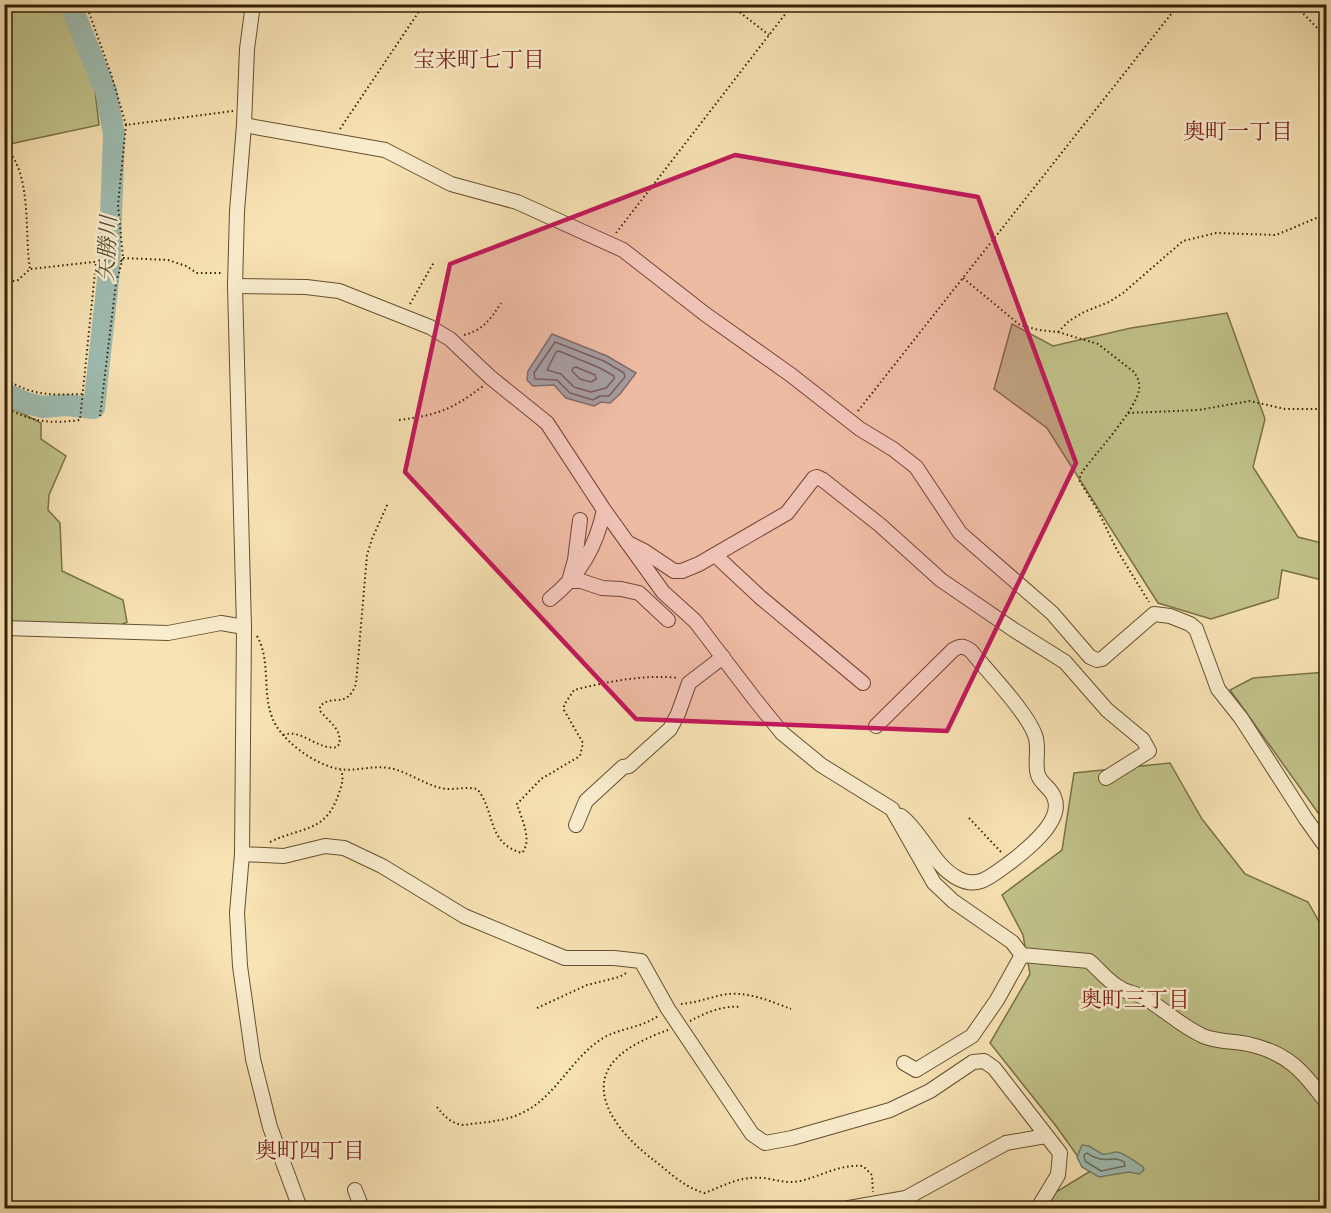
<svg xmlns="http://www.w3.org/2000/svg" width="1331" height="1213" font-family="Vollkorn,'Noto Serif JP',serif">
<rect width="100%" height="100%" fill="#f8e3b4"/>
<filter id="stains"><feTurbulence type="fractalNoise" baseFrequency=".00333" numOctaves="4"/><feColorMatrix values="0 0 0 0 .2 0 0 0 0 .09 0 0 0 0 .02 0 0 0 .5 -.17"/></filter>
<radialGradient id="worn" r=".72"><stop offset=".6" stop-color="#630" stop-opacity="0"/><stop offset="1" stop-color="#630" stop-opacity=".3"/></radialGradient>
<g fill="#c1c38a" stroke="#7a7146" stroke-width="1.5">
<polygon points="5,4 61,5 94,82 99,125 5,145"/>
<polygon points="1227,313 1265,419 1253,467 1298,537 1326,544 1326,581 1282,570 1278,598 1211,619 1158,603 1047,428 994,389 1012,324 1053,346 1131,328"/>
<polygon points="6,405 41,423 41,439 66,456 49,495 48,510 60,523 62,571 123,600 127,622 119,626 5,623"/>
<polygon points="1326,672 1326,824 1230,690 1253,678"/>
<polygon points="1170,763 1202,819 1245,874 1308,902 1326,934 1326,1208 1047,1208 1056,1192 1089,1172 1056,1126 990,1043 1030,974 1023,935 1002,895 1062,850 1074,773"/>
</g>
<g fill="#9ebdb2" stroke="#747e6c" stroke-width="1.5">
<polygon points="552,334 607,356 636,373 620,394 610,403 601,402 594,406 566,398 554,385 533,386 527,380 528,371"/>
<path d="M1082,1145L1089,1146L1102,1154C1107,1155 1112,1152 1117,1152C1122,1152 1141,1165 1144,1168L1143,1171L1139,1174L1129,1172L1099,1177L1082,1167L1077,1157Z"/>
</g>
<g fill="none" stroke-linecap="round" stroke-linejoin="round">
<g stroke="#696e5a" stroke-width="1.5">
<polygon points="555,342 604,361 624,373 625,377 609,396 600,396 593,400 570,393 557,380 535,379 534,373"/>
<polygon points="559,351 600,368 614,376 614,379 606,388 591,392 574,387 561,374 547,370 556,352"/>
<polygon points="576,367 595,375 596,379 591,382 580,379 572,371 573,368"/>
<path d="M1087,1153C1105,1166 1113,1154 1124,1162L1125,1166L1101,1171L1085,1161L1084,1155Z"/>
</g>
<polyline stroke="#9ebdb2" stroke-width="22" points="4,393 26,403 43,407 66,405 94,408 109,271 114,134 106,91 70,4"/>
<g stroke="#65502f" stroke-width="16">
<g id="minor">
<polyline points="253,4 247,49 244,125 237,211 235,286 244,627 242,854 237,913 240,966 253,1059 270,1127 300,1208"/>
<polyline points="244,125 385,150 451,184 517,202 623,250 705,314 791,375 860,429 893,449 916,467 960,533 1052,613 1090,657 1097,660 1102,659 1154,614 1170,616 1190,624 1196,629 1218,689 1241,718 1306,819 1326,847"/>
<path d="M235,286L306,287L339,291L430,327L450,339L490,377L547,423L604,510L663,592L695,621L756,701L782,733L821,765L892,809L934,883L953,901L1012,942L1022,955L1089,961C1100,970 1107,981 1120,988C1127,993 1137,993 1145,998C1165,1010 1181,1026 1203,1036C1218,1042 1232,1041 1248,1044C1288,1053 1303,1071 1326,1102"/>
<polyline points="580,520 575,560 569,581 581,581 602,588 621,589 639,593 668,620"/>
<polyline points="628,543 644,551 674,571 682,571 699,564 787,513 814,478 817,477 823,480 880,525 941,580 1014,630 1065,662 1107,710 1143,740 1149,751 1106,778"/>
<polyline points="715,555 760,597 863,683"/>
<path d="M550,599C580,575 596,547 604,510"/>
<polyline points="4,628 168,633 221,623 244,627"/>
<path d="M876,726L953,650C961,645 964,646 971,651C988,672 1026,711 1035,735C1040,748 1034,762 1038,775C1041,784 1051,788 1054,797C1065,821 1024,852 1008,864C992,875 979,889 959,879C933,866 923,833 901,816"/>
<polyline points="576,825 586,801 623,767 629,766 670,729 678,714 689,683 723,657"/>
<polyline points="242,854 284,856 325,846 344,848 382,866 464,916 565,958 614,958 641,961 668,1009 752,1134 765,1143 792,1138 890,1110 930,1091 973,1062 984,1061 994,1068 1060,1153 1058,1175 1038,1208"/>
<polyline points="904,1063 916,1070 972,1036 997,1000 1022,955"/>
<polyline points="355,1190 360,1203 364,1208"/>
<polyline points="849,1208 906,1198 1006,1143 1046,1136"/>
</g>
</g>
<g stroke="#341f03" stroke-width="2" stroke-dasharray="1.5 3" stroke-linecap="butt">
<polyline points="86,4 111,74 126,125 233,111"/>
<polyline points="729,4 769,35"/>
<polyline points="1294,4 1326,37"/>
<polyline points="340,129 424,4"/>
<path d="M4,146C33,172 24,234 30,269"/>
<polyline points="616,233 793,4"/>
<polyline points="123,258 168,260 186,266 197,273 222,273"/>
<polyline points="963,278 1020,325 1039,330 1058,332 1069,321 1084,312 1109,302 1123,293 1183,241 1216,233 1276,235 1326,214"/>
<polyline points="4,283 18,280 30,269 103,261 122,261"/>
<polyline points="410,304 434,262"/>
<path d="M1058,332L1098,344L1134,372C1138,378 1140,383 1139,390C1135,411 1096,453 1082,472L1079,480L1097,509L1117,550L1149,602"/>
<path d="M464,335C483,330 490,320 501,303"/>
<path d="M7,380C34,396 51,395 82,394"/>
<path d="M4,407C32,422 50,424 80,420L96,262"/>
<polyline points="858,411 1179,4"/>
<polyline points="1128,413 1198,410 1250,401 1285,409 1326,409"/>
<polyline points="100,416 116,283 123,258 118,205 126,125"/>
<path d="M399,420C437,415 452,410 483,386"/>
<path d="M257,636C271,661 262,691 272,717C280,740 315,765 339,769C355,772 373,765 389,768C407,771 423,784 441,788C452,791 465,786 477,789C496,811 486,843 522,853C533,840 521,818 517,804L541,779L580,756L583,743L564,710V705L574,690C606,682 644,674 678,678"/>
<path d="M283,735C302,728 318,751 337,747L340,743L339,734L335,727L320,711V706C334,693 346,710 356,684L367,555L372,539L388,503"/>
<polyline points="969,818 1002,853"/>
<path d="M270,842C303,826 326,833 339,793C342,785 344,778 341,770"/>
<path d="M681,1004C695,1003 708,998 722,995C745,990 770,1001 791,1009"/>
<polyline points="537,1008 587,985 619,977 626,973"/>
<path d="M690,1021C705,1013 723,1005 741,1007"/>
<path d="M668,1030C651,1036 628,1046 616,1059C582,1094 626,1140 655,1161C670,1173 685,1188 705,1193C725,1185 740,1176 763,1178C772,1179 781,1182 791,1182C815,1181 834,1164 863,1166L872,1175L873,1192"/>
<path d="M437,1107C444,1116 451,1124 464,1125C483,1122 504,1122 522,1113C556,1097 571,1058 603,1038C620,1028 641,1028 658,1016"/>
</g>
<use href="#minor" stroke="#faedce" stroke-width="14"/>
</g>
<path fill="#c2185b" fill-opacity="0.2" stroke="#c2185b" stroke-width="4.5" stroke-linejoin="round" d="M735,155L978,197L1076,463L947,731L636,719L405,472L450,264Z"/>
<g text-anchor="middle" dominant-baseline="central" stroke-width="5" stroke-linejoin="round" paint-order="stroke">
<g font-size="22" fill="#7a1f14" stroke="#faedce">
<text x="479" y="61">宝来町七丁目</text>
<text x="1238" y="133">奥町一丁目</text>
<text x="1135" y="1001">奥町三丁目</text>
<text x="310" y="1152">奥町四丁目</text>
</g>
<g font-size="22" font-style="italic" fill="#544e38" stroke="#faedce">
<text transform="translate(109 249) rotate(-87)">矢勝川</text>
</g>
</g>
<rect width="1331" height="1213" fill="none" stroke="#f8e3b4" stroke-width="24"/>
<rect x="6" y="6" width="1319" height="1201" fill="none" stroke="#341f03" stroke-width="3"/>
<rect x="12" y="12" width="1307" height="1189" fill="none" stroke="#341f03" stroke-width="1.5"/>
<rect width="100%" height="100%" filter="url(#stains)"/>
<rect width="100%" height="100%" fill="url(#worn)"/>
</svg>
